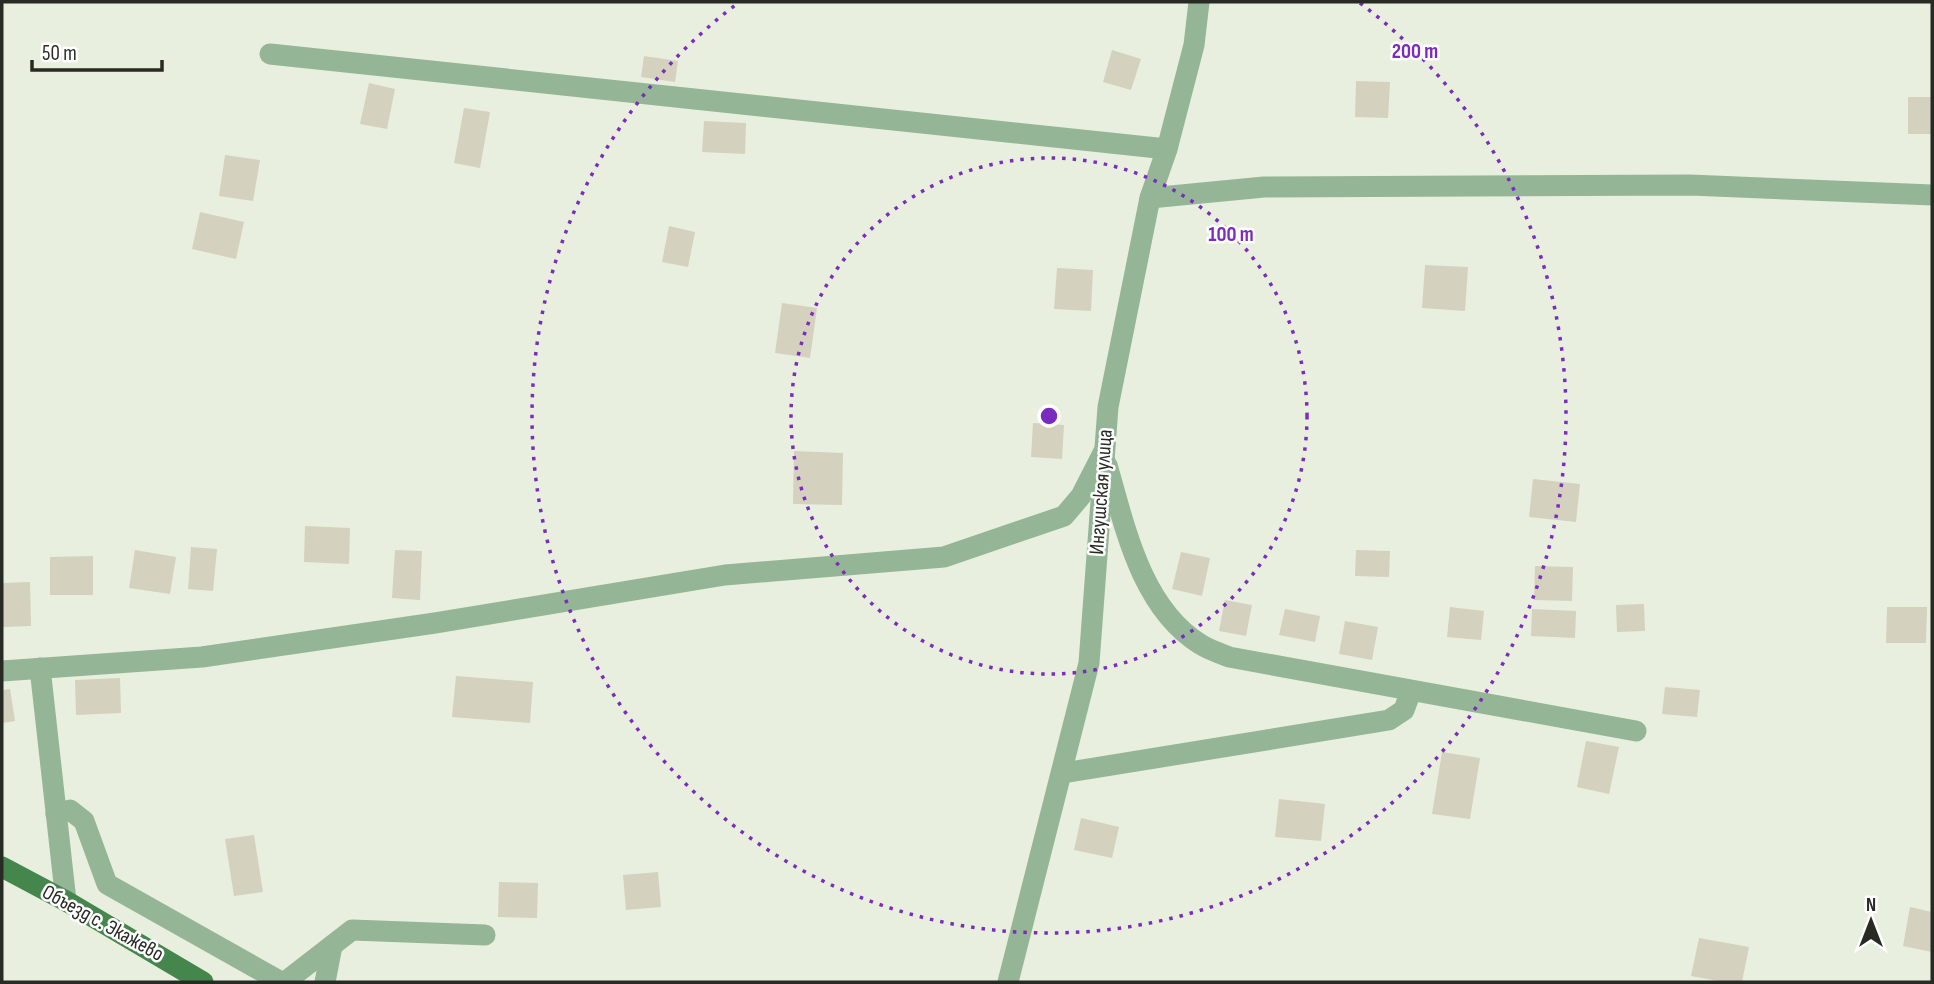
<svg xmlns="http://www.w3.org/2000/svg" width="1934" height="984" font-family="'Sofia Sans Condensed',sans-serif">
<rect width="100%" height="100%" fill="#e9efde"/>
<g fill="#d4d1bf">
<polygon points="1112,50 1141,59 1131,90 1103,82"/>
<polygon points="644,56 678,61 675,82 641,77"/>
<polygon points="1356,81 1390,82 1388,118 1355,117"/>
<polygon points="369,83 395,89 387,129 360,124"/>
<rect x="1908" y="97" width="24" height="37"/>
<polygon points="464,108 490,112 480,168 454,163"/>
<polygon points="704,121 746,123 745,154 702,152"/>
<polygon points="225,155 260,160 253,201 219,196"/>
<polygon points="200,212 244,222 236,259 192,249"/>
<polygon points="669,226 695,232 688,267 662,262"/>
<polygon points="1425,265 1468,267 1465,311 1422,308"/>
<polygon points="1057,268 1093,270 1091,311 1054,309"/>
<polygon points="782,303 817,308 810,358 775,353"/>
<polygon points="1033,423 1064,425 1062,459 1031,457"/>
<polygon points="794,451 843,453 842,505 793,504"/>
<polygon points="1533,479 1580,484 1576,522 1529,517"/>
<polygon points="305,526 350,528 349,564 304,562"/>
<polygon points="191,547 217,549 213,591 188,589"/>
<polygon points="135,550 176,557 170,594 129,588"/>
<polygon points="395,550 422,551 420,600 392,598"/>
<polygon points="1356,550 1390,551 1389,577 1355,576"/>
<polygon points="1181,552 1210,558 1202,596 1172,589"/>
<polygon points="93,556 93,595 50,595 50,557"/>
<polygon points="1535,566 1573,567 1572,601 1534,600"/>
<polygon points="30,582 31,626 2,627 2,583"/>
<polygon points="1225,600 1252,605 1246,636 1219,631"/>
<polygon points="1644,604 1645,631 1617,632 1616,605"/>
<polygon points="1450,607 1484,611 1481,640 1447,637"/>
<polygon points="1887,607 1927,607 1926,643 1886,643"/>
<polygon points="1285,609 1320,616 1315,642 1279,635"/>
<polygon points="1532,609 1576,611 1575,638 1531,636"/>
<polygon points="1345,621 1378,627 1372,660 1339,654"/>
<polygon points="456,676 533,682 530,723 452,717"/>
<polygon points="120,678 121,713 76,715 75,680"/>
<polygon points="1665,687 1700,690 1697,717 1662,714"/>
<polygon points="10,689 15,721 2,723 2,690"/>
<polygon points="1586,741 1619,747 1609,794 1577,787"/>
<polygon points="1442,752 1480,758 1470,819 1432,814"/>
<polygon points="1279,799 1325,804 1321,841 1275,837"/>
<polygon points="1081,818 1119,827 1112,858 1074,850"/>
<polygon points="254,835 263,892 234,896 225,839"/>
<polygon points="658,872 661,907 626,910 623,875"/>
<polygon points="499,882 538,883 537,918 498,917"/>
<polygon points="1910,907 1932,912 1932,952 1903,946"/>
<polygon points="1699,938 1749,947 1742,982 1724,982 1691,976"/>
</g>
<g fill="none" stroke-linecap="round" stroke-linejoin="round">
<g stroke="#94b696" stroke-width="21">
<polyline points="270,54 1167,149"/>
<polyline points="1150,198 1264,187 1690,185 1932,195"/>
<path d="M1107,465C1125,527 1141,607 1200,644C1209,650 1220,653 1229,657L1636,731"/>
<polyline points="40,668 66,901"/>
<polyline points="2,671 202,657 435,623 725,575 944,557 1064,516 1081,496 1103,453"/>
<polyline points="1063,773 1389,720 1404,710 1411,691"/>
<polyline points="56,814 70,810 84,821 107,884 281,982"/>
<polyline points="285,982 352,930 485,935"/>
<polyline points="325,982 332,946"/>
<polyline points="1008,982 1089,663 1108,407 1150,198 1167,149 1194,45 1199,2"/>
</g>
<polyline stroke="#45864d" stroke-width="21" points="2,867 66,901 203,982"/>
</g>
<g fill="none" stroke="#7b2cbf" stroke-width="3.5" stroke-dasharray="3.5 7">
<circle cx="1049" cy="416" r="258"/>
<path d="M1360 3A517 517 0 1 1 738 3"/>
</g>
<g text-anchor="middle" dominant-baseline="central" stroke-width="5" stroke-linejoin="round" paint-order="stroke">
<g font-size="21" fill="#282a24" stroke="#fff">
<text transform="translate(1101 492) rotate(-86)">Ингушская улица</text>
<text transform="translate(103 923) rotate(29)">Объезд с. Экажево</text>
</g>
</g>
<circle cx="1049" cy="416" r="10" fill="#7b2cbf" stroke="#fff" stroke-width="3.5"/>
<g font-size="21" text-anchor="middle" font-weight="bold" fill="#7b2cbf" stroke="#fff" stroke-width="5" stroke-linejoin="round" paint-order="stroke">
<text x="1415" y="58">200 m</text>
<text x="1231" y="241">100 m</text>
</g>
<rect width="1934" height="984" fill="none" stroke="#282a24" stroke-width="7"/>
<g transform="translate(1871 921)" stroke="#ffffff" stroke-width="5" paint-order="stroke">
<path d="M0-5L12 26L0 18L-12 26Z" fill="#282a24"/>
<text y="-10" font-size="19" font-weight="bold" text-anchor="middle" fill="#282a24">N</text>
</g>
<path d="M32 60v10h130v-10" fill="none" stroke="#282a24" stroke-width="3.5"/>
<text x="42" y="60" font-size="21" fill="#282a24" stroke="#ffffff" stroke-width="5" paint-order="stroke">50 m</text>
</svg>
